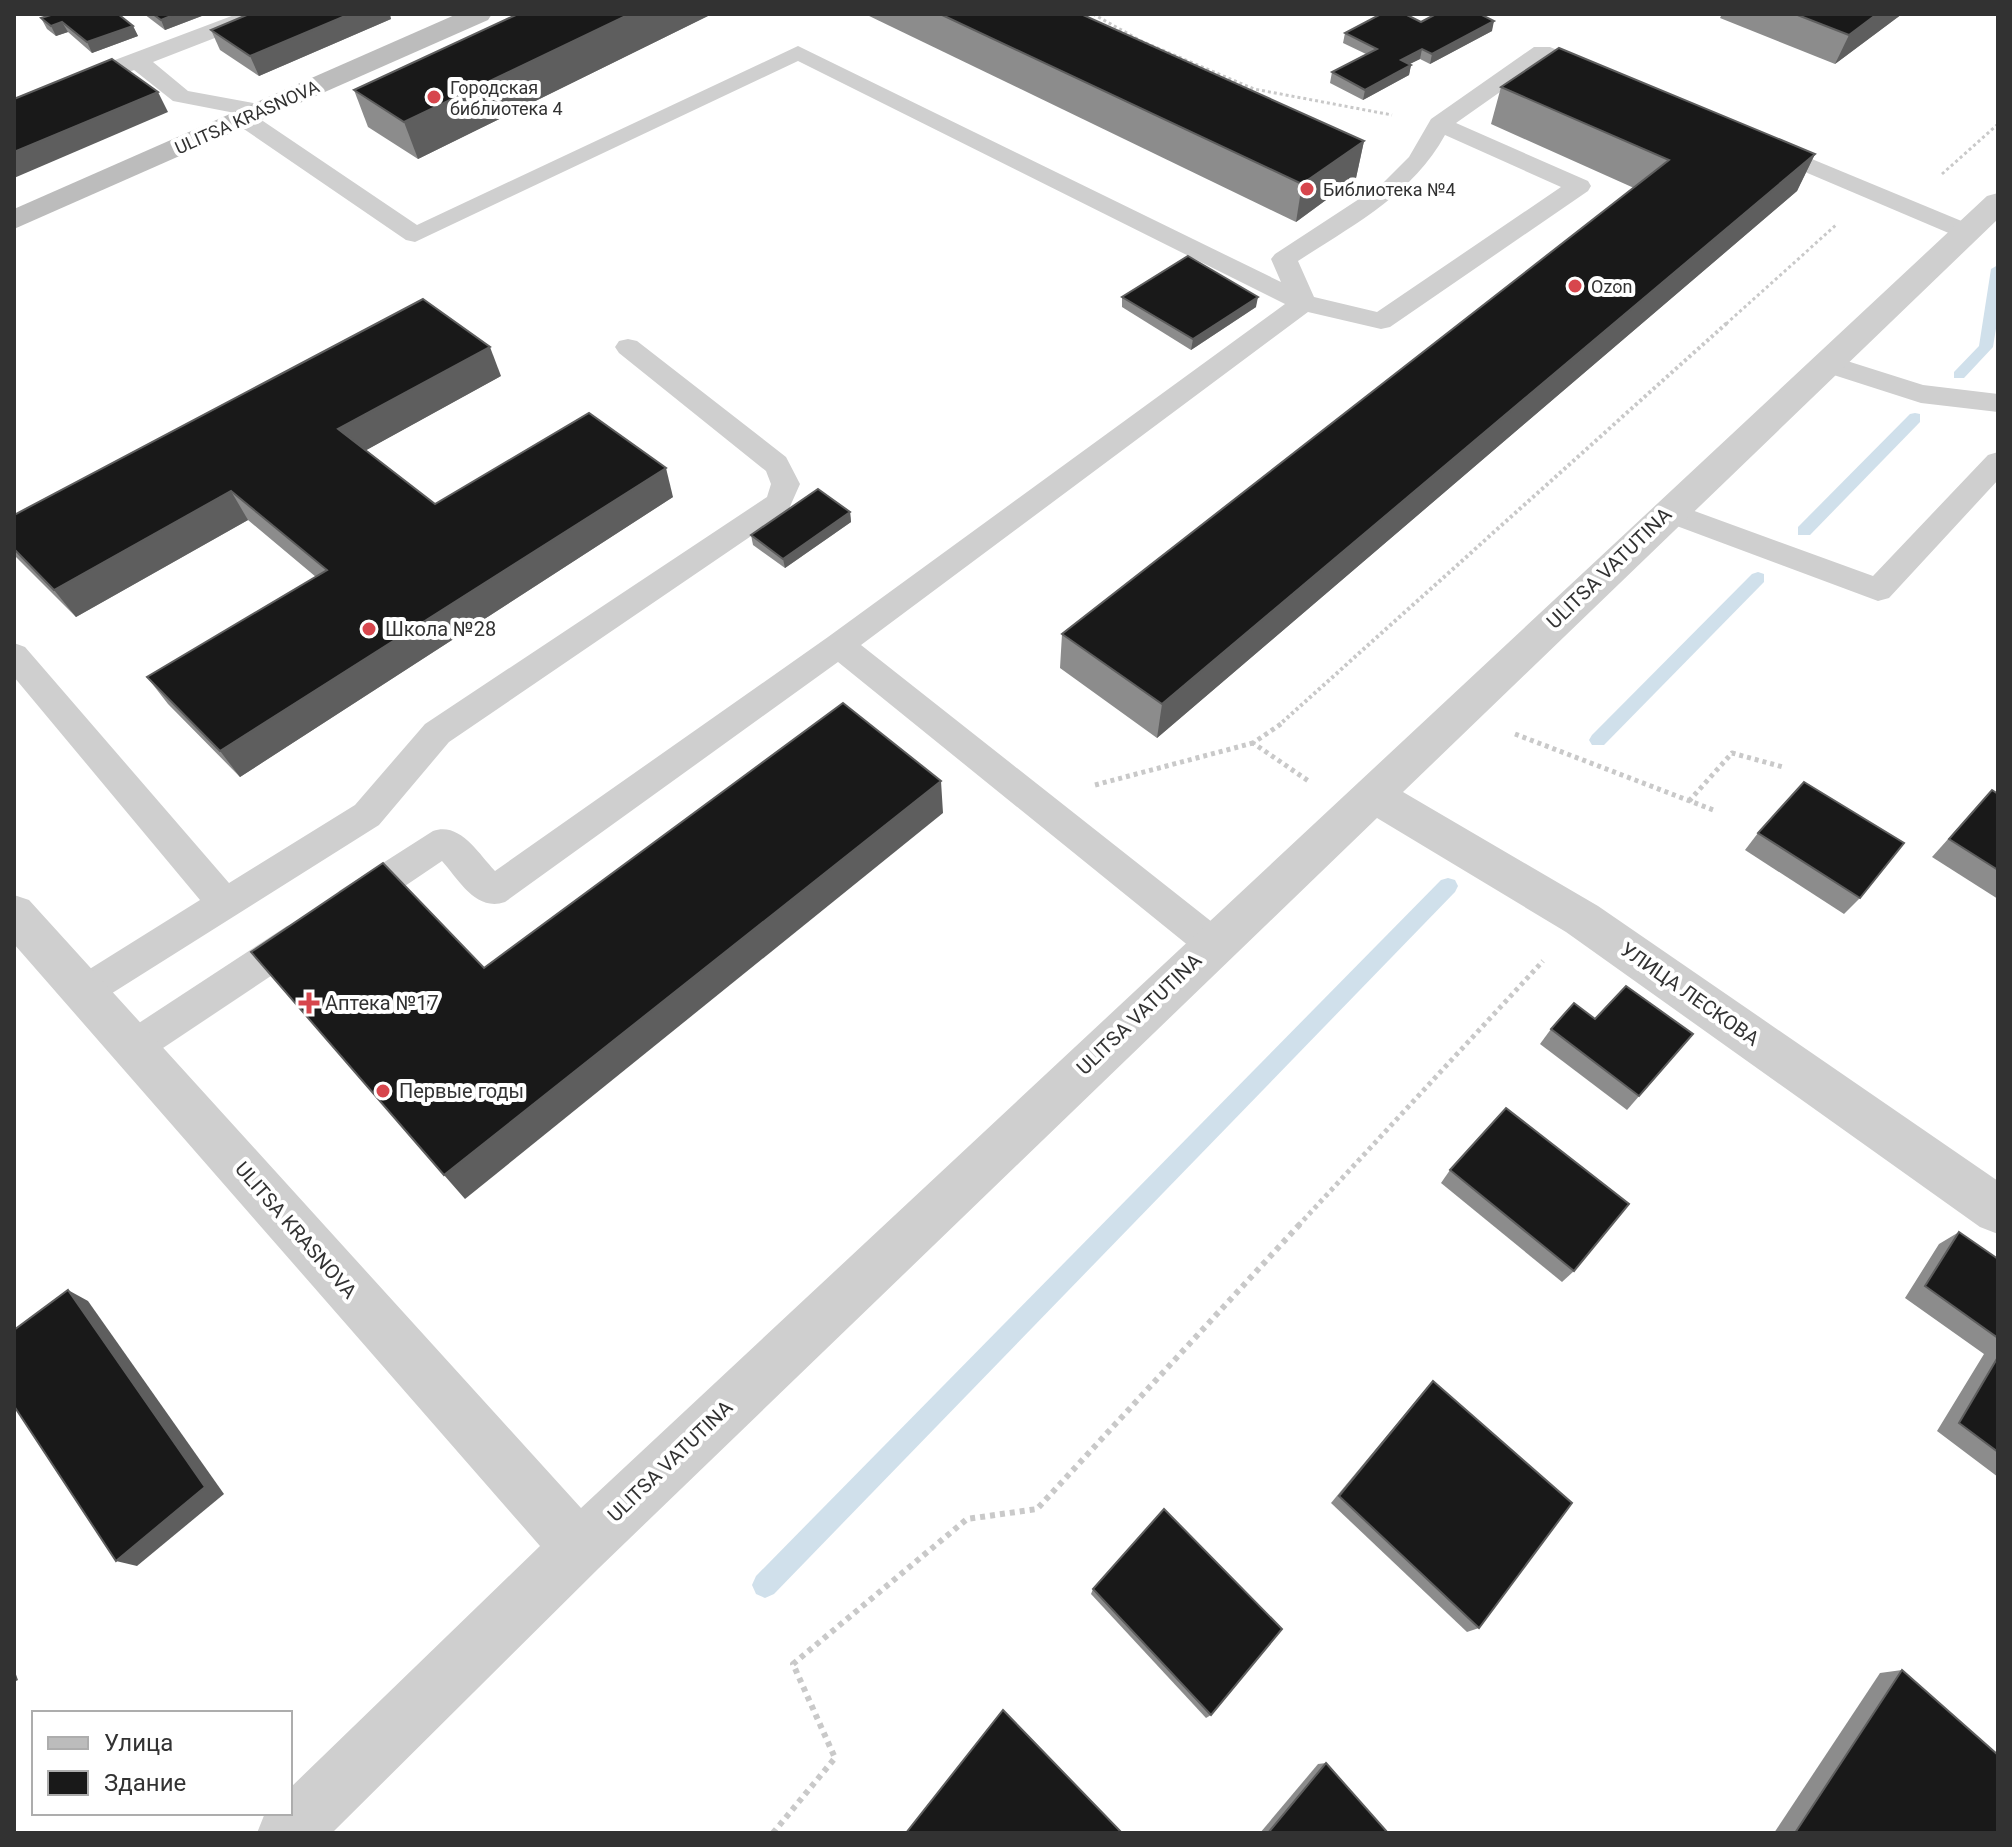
<svg xmlns="http://www.w3.org/2000/svg" width="2012" height="1847" font-family="Roboto,sans-serif">
<rect width="100%" height="100%" fill="#fff"/>
<g fill="none" stroke-linecap="round" stroke-linejoin="round">
<g fill="#d0e0eb" fill-rule="evenodd">
<polygon points="1998,265 1998,316 1993,347 1964,378 1954,378 1954,372 1979,346 1991,269"/>
<polygon points="1915,413 1920,414 1920,422 1810,535 1798,535 1798,527 1910,414"/>
<polygon points="1758,572 1764,574 1764,582 1604,745 1592,745 1589,740 1592,735 1752,574"/>
<polygon points="1448,878 1455,880 1458,886 1455,892 774,1594 765,1598 756,1594 752,1585 756,1576 1441,880"/>
</g>
<g stroke="#c9c9c9" stroke-width="3" stroke-dasharray="3 3" stroke-linecap="butt">
<polyline points="1093,14 1141,41 1254,89 1392,115"/>
<polyline points="1942,174 1998,124"/>
<polyline points="1726,324 1836,225"/>
</g>
<polyline stroke="#c9c9c9" stroke-width="4" stroke-dasharray="3 3" stroke-linecap="butt" points="1278,726 1728,322"/>
<g stroke="#c9c9c9" stroke-width="5" stroke-dasharray="4 4" stroke-linecap="butt">
<polyline points="1281,724 1253,743 1310,782"/>
<polyline points="1515,734 1716,811"/>
<polyline points="1095,785 1253,743"/>
<polyline points="1689,801 1732,753 1783,767"/>
<polyline points="1298,1226 1543,961"/>
</g>
<polyline stroke="#c9c9c9" stroke-width="6" stroke-dasharray="5 5" stroke-linecap="butt" points="773,1833 835,1758 793,1664 967,1519 1037,1509 1300,1224"/>
<g fill="#cfcfcf" fill-rule="evenodd">
<path d="M237,14H267L264,19L153,62L188,91L269,106L272,111L269,116L257,117L417,225L798,46L1281,282L1271,259L1275,254L1382,184L1409,157L1431,119L1534,47H1550L1602,69L1605,74L1594,81L1544,61L1456,123L1588,181L1591,186L1588,191L1390,327L1381,329L1308,312L861,645L1226,933L1231,944L1226,955L1213,960L1200,955L838,662L505,902C476,912 459,880 442,861L365,913L352,917L339,913L334,902L339,891L433,831C460,822 477,852 495,871L828,637L1285,304L798,61L415,242L406,240L235,123L231,118L235,113L173,101L134,70L40,107L14,112V98ZM1445,135L1561,187L1377,312L1314,297L1298,261C1353,225 1412,195 1445,135Z"/>
<polygon points="1766,140 1976,227 1979,232 1976,237 1958,237 1758,152 1754,147"/>
<polygon points="628,339 637,341 786,457 800,484 788,511 449,742 379,825 98,1002 85,1007 72,1002 66,991 72,980 200,900 14,677 14,643 25,647 229,883 355,805 425,724 767,497 771,484 766,471 619,353 615,347 619,341"/>
<polygon points="1825,354 1923,385 1998,394 1998,412 1921,403 1815,369 1811,363 1815,357"/>
<polygon points="1998,452 1998,480 1889,598 1878,601 1658,519 1653,512 1658,505 1668,502 1678,505 1873,576 1988,455"/>
<polygon points="300,922 313,926 318,937 313,948 148,1058 135,1063 122,1058 116,1046 122,1034 287,926"/>
</g>
<polygon fill="#cfcfcf" fill-rule="evenodd" points="1998,193 1998,219 1403,792 1598,906 1998,1181 1998,1234 1980,1227 1566,932 1377,818 599,1568 332,1833 257,1833 265,1813 290,1813 290,1788 540,1546 14,944 14,895 29,900 581,1508 1987,196"/>
<polygon fill="#bcbcbc" fill-rule="evenodd" points="457,14 492,14 488,20 14,229 14,209"/>
</g>
<g fill="#8c8c8c">
<polygon points="47,14 118,14 133,26 138,36 92,53 68,32 56,36 47,29 41,18 49,16"/>
<polygon points="144,14 207,14 165,30"/>
<polygon points="518,14 712,14 418,159 368,127 354,90"/>
<polygon points="865,14 1081,14 1364,141 1356,178 1296,222"/>
<polygon points="1722,14 1902,14 1835,64 1720,18"/>
<polygon points="391,19 259,76 220,50 211,30"/>
<polygon points="1421,22 1492,31 1430,64 1420,59 1409,64 1411,65 1409,75 1363,100 1330,83 1332,72 1366,54 1343,43 1345,33"/>
<polygon points="1501,87 1815,154 1797,191 1157,738 1060,668 1062,634 1634,188 1491,124"/>
<polygon points="1122,297 1256,307 1191,350 1122,307"/>
<polygon points="501,376 366,450 435,504 673,497 240,777 168,704 147,677 316,577 248,520 76,617 14,555 14,515"/>
<polygon points="850,512 851,522 785,568 753,545 751,535"/>
<polygon points="1992,790 1998,794 1998,899 1932,857"/>
<polygon points="1758,833 1860,898 1844,914 1745,850"/>
<polygon points="1595,1019 1693,1034 1627,1110 1540,1044 1551,1029"/>
<polygon points="1450,1170 1574,1271 1562,1282 1441,1183"/>
<polygon points="1959,1232 1998,1259 1998,1477 1937,1431 1984,1354 1905,1298 1939,1244"/>
<polygon points="1433,1381 1479,1628 1467,1632 1331,1503 1424,1391"/>
<polygon points="1093,1589 1211,1715 1206,1718 1091,1594"/>
<polygon points="1902,1670 1998,1833 1774,1833 1880,1673"/>
<polygon points="1326,1763 1388,1833 1260,1833 1318,1764"/>
</g>
<g fill="#5e5e5e">
<polygon points="176,14 207,14 165,30 161,20"/>
<polygon points="350,14 390,14 391,19 259,76 250,56"/>
<polygon points="630,14 712,14 418,159 404,122"/>
<polygon points="1877,14 1902,14 1835,64 1849,35"/>
<polygon points="1494,21 1492,31 1430,64 1432,54"/>
<polygon points="62,22 68,32 56,36 51,26"/>
<polygon points="133,26 138,36 92,53 87,42"/>
<polygon points="1422,49 1420,59 1398,70 1401,60"/>
<polygon points="1411,65 1409,75 1363,100 1365,90"/>
<polygon points="158,92 168,112 14,178 14,152"/>
<polygon points="1364,141 1356,178 1296,222 1302,184"/>
<polygon points="1815,154 1797,191 1157,738 1162,704"/>
<polygon points="1258,297 1256,307 1191,350 1193,339"/>
<polygon points="490,347 501,376 352,458 338,429"/>
<polygon points="666,468 673,497 240,777 220,751"/>
<polygon points="231,491 248,520 76,617 54,590"/>
<polygon points="850,512 851,522 785,568 783,559"/>
<polygon points="941,781 943,813 465,1199 444,1175"/>
<polygon points="68,1290 88,1301 224,1494 137,1566 116,1561"/>
<polygon points="14,1669 18,1680 14,1682"/>
</g>
<g fill="#191919" stroke="#5e5e5e" stroke-width="2">
<polygon points="54,14 118,14 133,26 87,42 62,22 51,26 41,18"/>
<polygon points="153,14 176,14 161,20"/>
<polygon points="249,14 350,14 250,56 211,30"/>
<polygon points="518,14 630,14 404,122 354,90"/>
<polygon points="940,14 1081,14 1364,141 1302,184"/>
<polygon points="1381,14 1405,14 1421,22 1436,14 1480,14 1494,21 1432,54 1422,49 1401,60 1411,65 1365,90 1332,72 1377,49 1345,33"/>
<polygon points="1795,14 1877,14 1849,35"/>
<polygon points="1559,48 1815,154 1162,704 1062,634 1669,160 1501,87"/>
<polygon points="112,59 158,92 14,152 14,99"/>
<polygon points="1188,256 1258,297 1193,339 1122,297"/>
<polygon points="423,299 490,347 338,429 435,504 589,413 666,468 220,751 147,677 327,570 231,491 54,590 14,549 14,515"/>
<polygon points="818,489 850,512 783,559 751,535"/>
<polygon points="843,703 941,781 444,1175 251,952 383,863 484,968"/>
<polygon points="1804,782 1904,843 1860,898 1758,833"/>
<polygon points="1992,790 1998,794 1998,870 1949,839"/>
<polygon points="1626,986 1693,1034 1639,1096 1551,1029 1574,1003 1595,1019"/>
<polygon points="1506,1108 1629,1204 1574,1271 1450,1170"/>
<polygon points="1959,1232 1998,1259 1998,1338 1925,1286"/>
<polygon points="68,1290 205,1487 116,1561 14,1406 14,1330"/>
<polygon points="1998,1357 1998,1452 1959,1423"/>
<polygon points="1433,1381 1572,1503 1479,1628 1339,1496"/>
<polygon points="1164,1509 1282,1629 1211,1715 1093,1589"/>
<polygon points="1902,1670 1998,1755 1998,1833 1795,1833"/>
<polygon points="1003,1710 1122,1833 906,1833"/>
<polygon points="1326,1763 1388,1833 1268,1833"/>
</g>
<g fill="#d7464d" stroke="#fff" stroke-width="3">
<circle cx="434" cy="97" r="8"/>
<circle cx="1307" cy="189" r="8"/>
<circle cx="1575" cy="286" r="8"/>
<circle cx="369" cy="629" r="8"/>
<path d="M305 991h8v8h8v8h-8v8h-8v-8h-8v-8h8z"/>
<circle cx="383" cy="1091" r="8"/>
</g>
<g text-anchor="middle" dominant-baseline="central" stroke-width="8" stroke-linejoin="round" paint-order="stroke">
<g font-size="18" fill="#323232" stroke="#fff" text-anchor="start">
<text x="450" y="87">Городская<tspan x="450" dy="21">библиотека 4</tspan></text>
<text x="1323" y="189">Библиотека №4</text>
<text x="1591" y="286">Ozon</text>
</g>
<g font-size="18" fill="#323232" stroke="#fff">
<text transform="translate(247 117) rotate(-24)">ULITSA KRASNOVA</text>
</g>
<g font-size="20" fill="#323232" stroke="#fff">
<text transform="translate(1609 568) rotate(-44)">ULITSA VATUTINA</text>
<text transform="translate(1690 994) rotate(35)">УЛИЦА ЛЕСКОВА</text>
<text transform="translate(1139 1014) rotate(-44)">ULITSA VATUTINA</text>
<text transform="translate(296 1230) rotate(49)">ULITSA KRASNOVA</text>
<text transform="translate(670 1461) rotate(-44)">ULITSA VATUTINA</text>
</g>
<g font-size="20" fill="#323232" stroke="#fff" text-anchor="start">
<text x="385" y="629">Школа №28</text>
<text x="325" y="1003">Аптека №17</text>
<text x="399" y="1091">Первые годы</text>
</g>
</g>
<rect width="2012" height="1847" fill="none" stroke="#323232" stroke-width="32"/>
<rect x="32" y="1711" width="260" height="104" fill="#ffffff" stroke="#adadad" stroke-width="2"/>
<rect x="48" y="1737" width="40" height="12" fill="#bcbcbc" stroke="#adadad" stroke-width="2"/>
<text x="104" y="1751" font-size="24" fill="#323232">Улица</text>
<rect x="48" y="1771" width="40" height="24" fill="#191919" stroke="#adadad" stroke-width="2"/>
<text x="104" y="1791" font-size="24" fill="#323232">Здание</text>
</svg>
